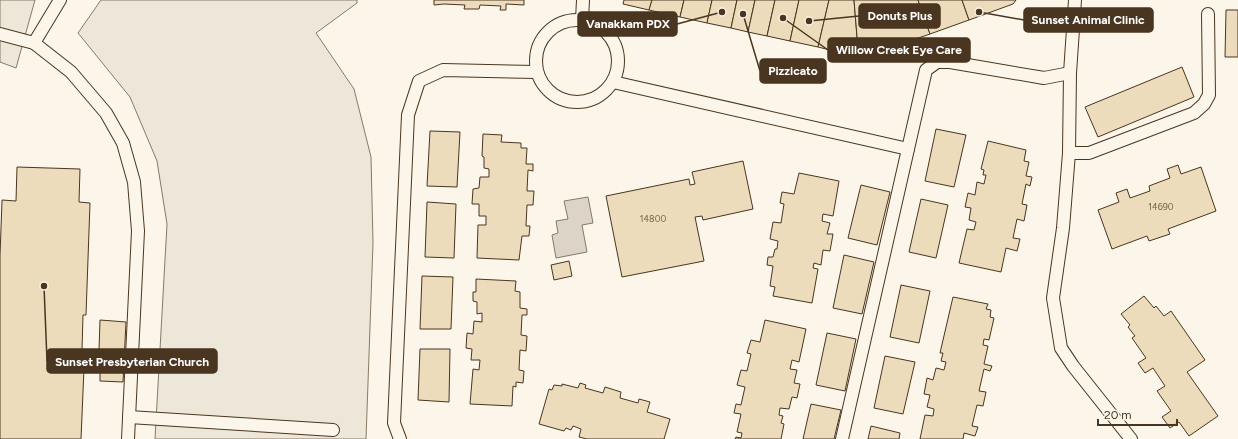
<svg xmlns="http://www.w3.org/2000/svg" width="1238" height="439" font-family="Figtree,sans-serif">
<rect width="100%" height="100%" fill="#fbf6e9"/>
<g fill="#ede7d9" stroke="#887966">
<polygon points="0,0 35,0 16,68 0,62"/>
<polygon points="101,0 357,0 357,3 316,33 354,89 371,157 373,243 366,439 155,439 167,224 157,161 130,97 78,33"/>
</g>
<polygon fill="#dcd4c6" stroke="#887966" points="588,197 593,223 582,225 587,252 556,258 552,235 558,233 556,221 568,219 564,201"/>
<g fill="#ecdcbc" stroke="#4a3520">
<polygon points="434,0 524,0 524,5 506,4 506,10 500,10 501,6 480,5 479,9 464,9 465,5 444,4 434,5"/>
<polygon points="624,0 652,0 649,10 623,4"/>
<polygon points="652,0 684,0 680,17 649,10"/>
<polygon points="684,0 712,0 707,23 680,17"/>
<polygon points="712,0 737,0 731,28 707,23"/>
<polygon points="737,0 755,0 748,32 731,28"/>
<polygon points="755,0 775,0 767,36 748,32"/>
<polygon points="775,0 799,0 790,41 767,36"/>
<polygon points="799,0 829,0 818,47 790,41"/>
<polygon points="829,0 854,0 858,49 834,51 818,47"/>
<polygon points="854,0 918,0 930,34 898,45 858,49"/>
<polygon points="918,0 962,0 969,20 930,34"/>
<polygon points="962,0 1016,0 1013,4 969,20"/>
<polygon points="1226,10 1238,10 1238,57 1225,57"/>
<polygon points="1182,67 1194,97 1098,137 1085,107"/>
<polygon points="936,129 966,135 954,187 925,181"/>
<polygon points="430,131 460,132 457,187 427,186"/>
<polygon points="483,134 502,135 501,142 521,143 521,148 527,148 526,164 533,164 533,171 528,170 527,191 534,191 533,205 527,205 526,226 530,226 529,236 522,236 519,260 477,258 478,225 486,225 486,216 479,216 479,204 472,204 473,189 479,188 480,177 489,177 489,169 484,168 484,157 482,156"/>
<polygon points="988,141 1026,150 1024,161 1029,162 1026,176 1032,177 1030,186 1026,184 1022,204 1027,205 1024,221 1017,219 1013,238 1020,239 1017,251 1006,248 1001,272 959,263 967,229 974,230 976,222 969,220 971,208 965,207 968,193 975,195 977,182 984,184 986,175 983,175 984,170 981,169"/>
<polygon points="743,161 753,209 703,220 702,216 695,217 704,261 622,277 606,196 689,179 690,185 695,184 692,172"/>
<polygon points="1178,165 1181,174 1201,167 1216,211 1168,229 1170,234 1149,241 1147,236 1112,249 1098,210 1119,202 1116,193 1127,189 1130,198 1150,191 1149,186 1170,178 1167,169"/>
<polygon points="17,167 80,169 79,202 90,203 86,315 83,315 82,350 99,350 100,320 126,322 123,382 100,381 100,368 84,368 81,439 0,439 0,256 2,200 16,201"/>
<polygon points="799,173 839,181 833,216 823,214 822,221 830,223 827,234 833,234 830,251 823,250 821,265 814,263 813,268 818,269 812,303 773,296 775,287 770,286 773,266 767,265 768,257 773,257 775,249 777,249 778,241 770,239 773,222 781,223 784,204 780,203 782,192 794,194"/>
<polygon points="861,185 890,192 877,245 848,238"/>
<polygon points="921,199 948,205 936,258 909,252"/>
<polygon points="427,202 456,204 454,258 425,257"/>
<polygon points="844,255 874,262 862,314 833,308"/>
<polygon points="569,261 572,276 554,280 551,265"/>
<polygon points="422,276 453,277 451,329 420,329"/>
<polygon points="476,279 516,281 515,291 520,292 520,308 527,309 527,315 522,315 521,335 527,336 526,351 520,350 519,370 524,371 523,383 516,382 516,387 513,386 512,406 470,404 473,369 479,370 480,360 471,360 472,349 466,348 467,333 473,334 474,321 482,322 482,313 477,314 477,302 473,301 473,292 476,292"/>
<polygon points="901,285 930,291 919,343 890,337"/>
<polygon points="1144,296 1154,308 1156,306 1164,316 1171,311 1205,360 1187,372 1218,416 1189,436 1179,422 1170,428 1162,417 1171,411 1157,391 1165,386 1153,368 1145,373 1138,363 1146,358 1132,338 1135,336 1128,327 1130,325 1121,314"/>
<polygon points="953,297 988,304 986,309 991,310 990,317 994,318 989,340 984,339 983,345 988,346 984,364 992,366 990,371 984,369 979,391 986,392 983,406 977,405 972,426 978,427 975,436 964,433 963,439 920,439 925,415 933,416 934,409 927,407 930,395 924,394 927,378 933,380 936,368 944,370 946,362 941,361 943,353 940,353"/>
<polygon points="765,320 806,329 799,362 792,360 790,369 797,370 794,383 800,384 797,398 792,397 789,409 780,408 779,415 783,416 781,423 784,424 781,439 735,439 736,437 741,438 742,433 737,432 741,414 734,413 736,404 741,405 745,387 737,385 741,370 747,371 751,354 747,353 751,340 760,342"/>
<polygon points="827,333 856,339 845,391 816,385"/>
<polygon points="420,349 450,349 449,402 418,400"/>
<polygon points="885,356 915,362 903,414 874,408"/>
<polygon points="580,383 586,385 585,388 603,393 605,387 621,392 620,398 638,403 639,399 650,402 647,412 670,419 664,439 587,439 579,437 581,429 573,426 571,430 566,428 564,431 539,424 549,389 552,390 554,385 562,386 562,384 578,388"/>
<polygon points="811,404 841,410 834,439 803,439"/>
<polygon points="871,426 900,433 899,439 868,439"/>
</g>
<g fill="none" stroke-linecap="round" stroke-linejoin="round">
<g stroke="#4a3520" stroke-width="14">
<g id="service">
<polyline points="1075,0 1070,73 1069,153 1063,228 1053,298 1061,348 1073,366 1131,439"/>
<circle cx="577" cy="61" r="41"/>
<polyline points="582,20 583,0"/>
<polyline points="0,34 34,43 71,72 106,113 123,143 134,182 138,231 128,439"/>
<polyline points="34,43 60,0"/>
<polyline points="613,82 908,149"/>
<polyline points="1069,153 1089,153 1194,113 1204,104 1209,95 1208,14"/>
<polyline points="129,417 333,430"/>
<polyline points="400,439 394,423 408,115 419,81 443,70 537,72"/>
<polyline points="842,439 926,70 937,62 950,62 1044,78 1070,73"/>
</g>
</g>
<use href="#service" stroke="#fbf6e9" stroke-width="12"/>
</g>
<g text-anchor="middle" dominant-baseline="central" stroke-width="3" stroke-linejoin="round" paint-order="stroke">
<g font-size="9" fill="#725f47">
<text x="1161" y="206">14690</text>
<text x="653" y="218">14800</text>
</g>
</g>
<path fill="none" stroke="#4a3520" stroke-width="1.5" d="M809 21L859 16M979 12L1024 20M722 12L677 24M783 18L828 50M743 14L760 71M44 286L47 361"/>
<g fill="#4a3520" stroke="#fbf6e9" stroke-width="1.5">
<circle cx="809" cy="21" r="4"/>
<circle cx="979" cy="12" r="4"/>
<circle cx="722" cy="12" r="4"/>
<circle cx="783" cy="18" r="4"/>
<circle cx="743" cy="14" r="4"/>
<circle cx="44" cy="286" r="4"/>
</g>
<g fill="#4a3520" stroke="#4a3520" stroke-width="1.5">
<rect x="859" y="4" width="81" height="24" rx="4"/>
<rect x="1024" y="8" width="129" height="24" rx="4"/>
<rect x="578" y="12" width="99" height="24" rx="4"/>
<rect x="828" y="38" width="142" height="24" rx="4"/>
<rect x="760" y="59" width="66" height="24" rx="4"/>
<rect x="47" y="349" width="170" height="24" rx="4"/>
</g>
<g font-size="12" text-anchor="middle" font-weight="bold" fill="#fff">
<text x="900" y="20">Donuts Plus</text>
<text x="1088" y="24">Sunset Animal Clinic</text>
<text x="628" y="28">Vanakkam PDX</text>
<text x="899" y="54">Willow Creek Eye Care</text>
<text x="793" y="75">Pizzicato</text>
<text x="132" y="366">Sunset Presbyterian Church</text>
</g>
<path d="M1098 419v6h79v-6" fill="none" stroke="#4a3520" stroke-width="2"/>
<text x="1104" y="419" font-size="12" fill="#4a3520" stroke="#fbf6e9" stroke-width="3" paint-order="stroke">20 m</text>
</svg>
